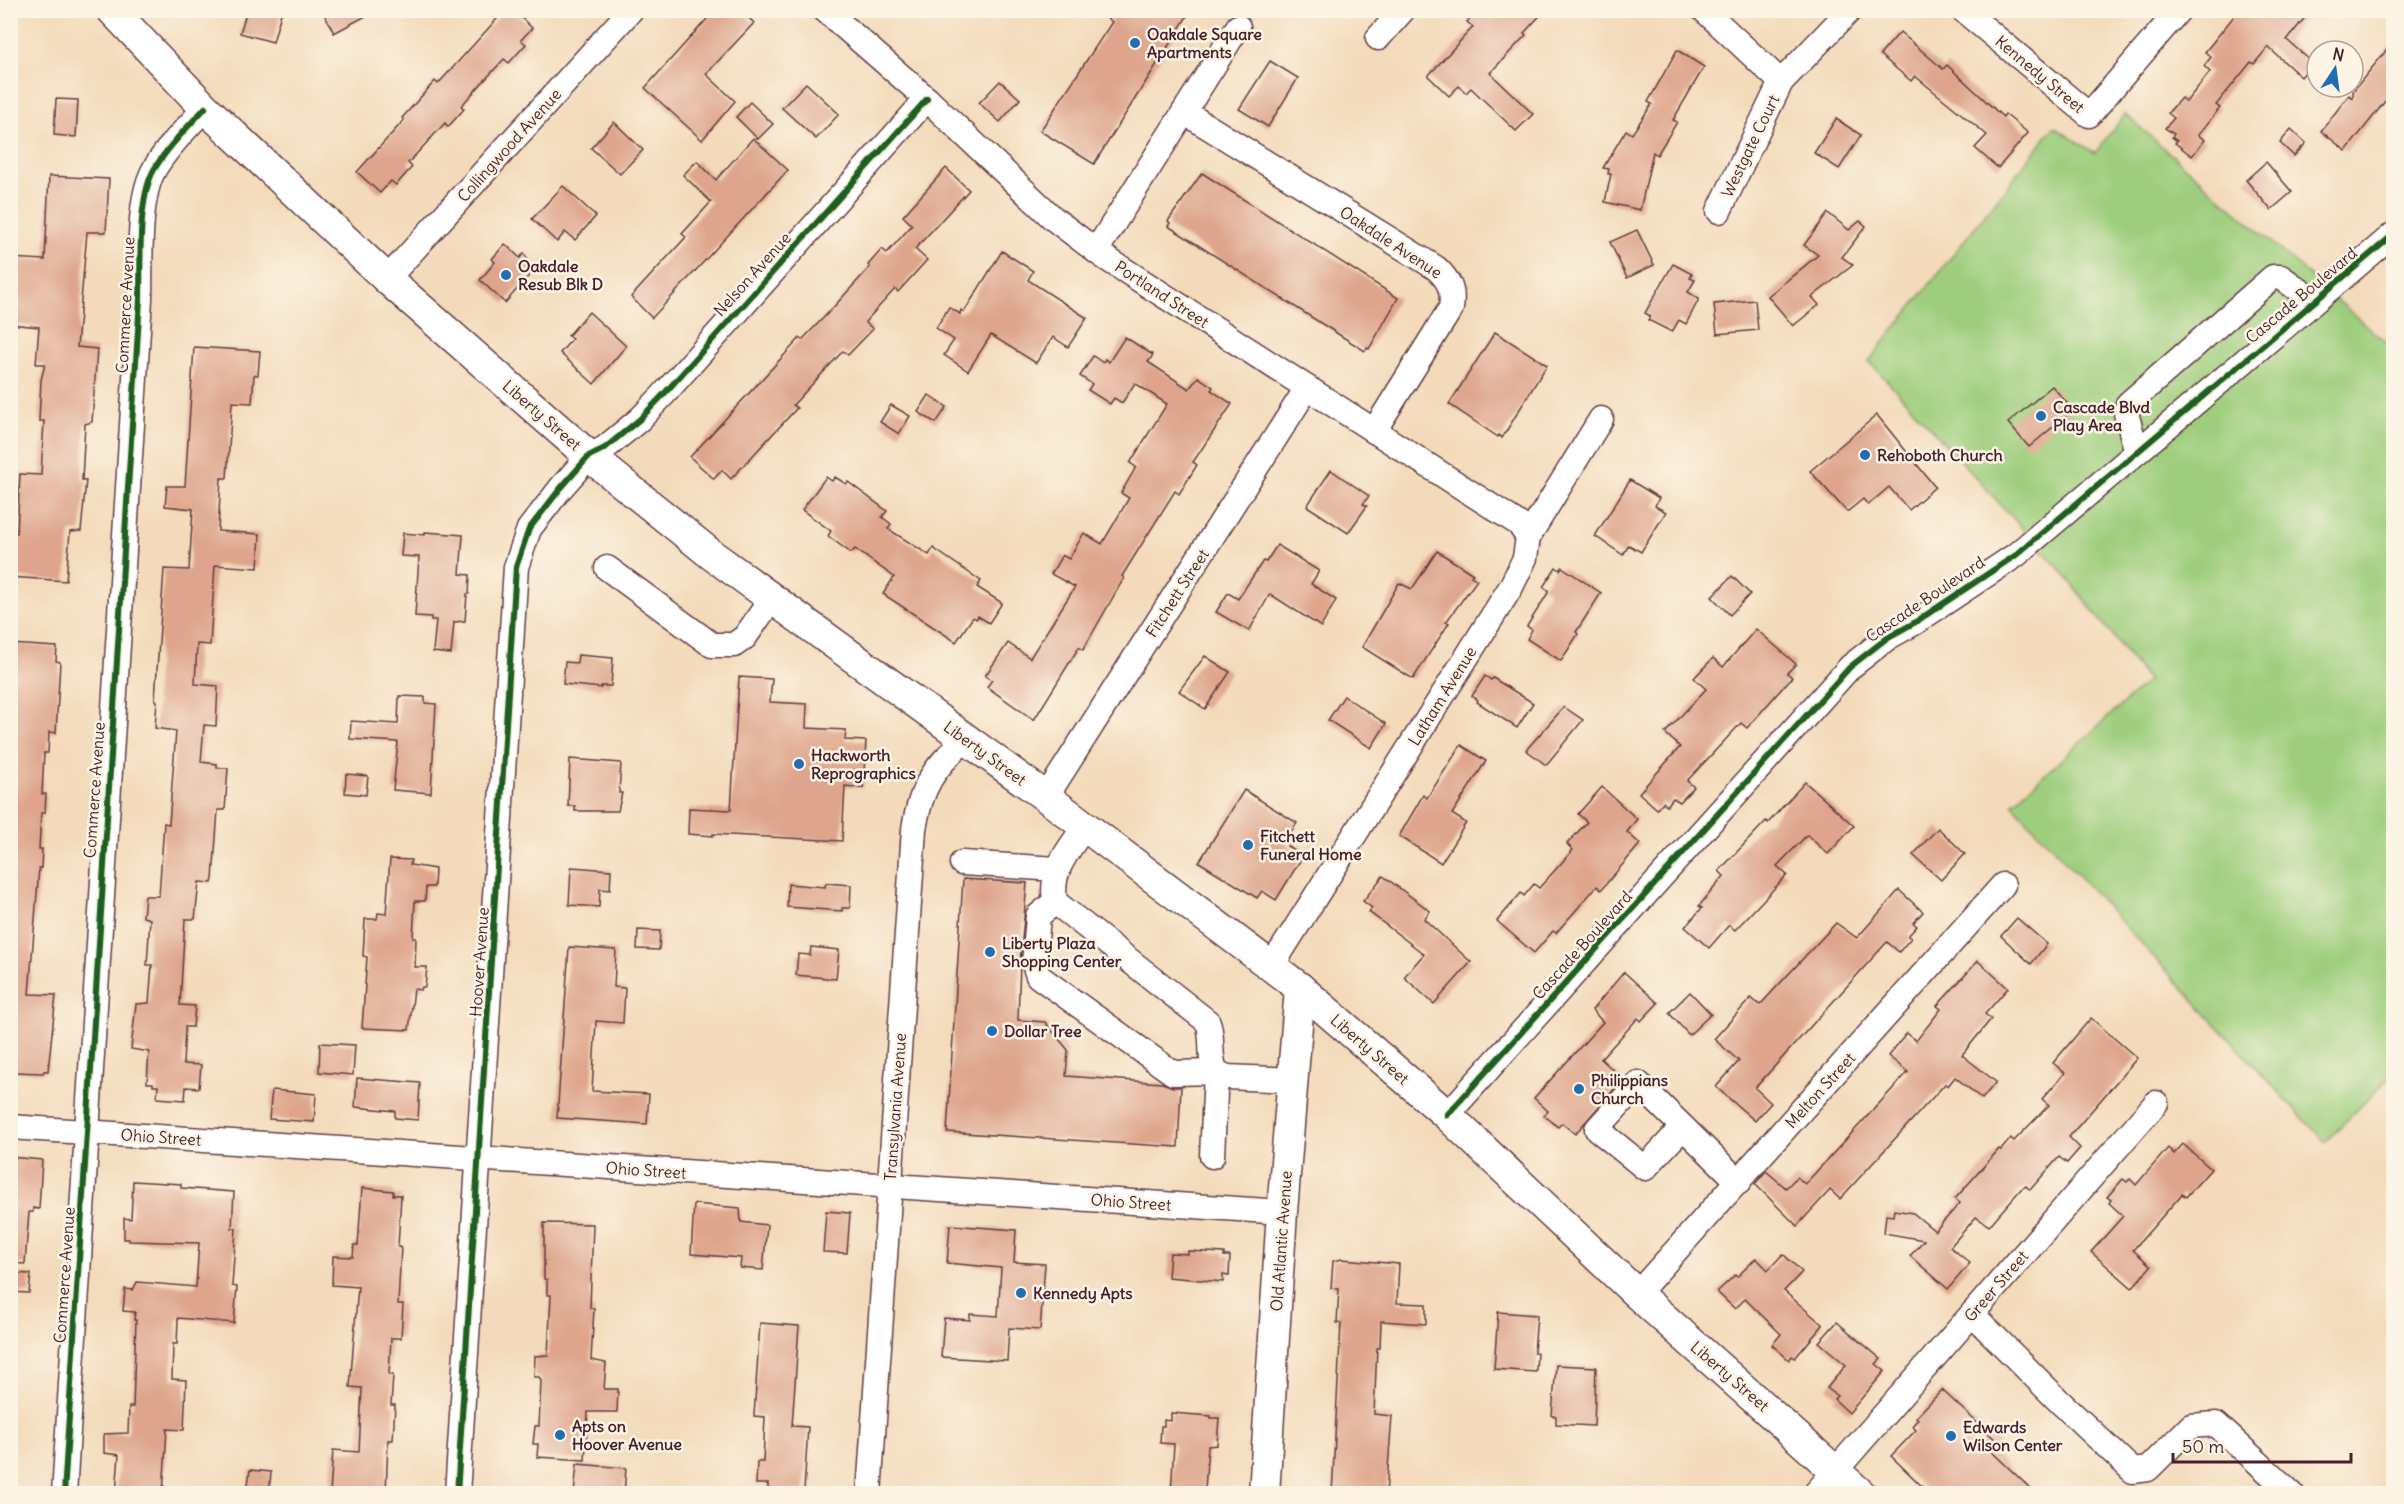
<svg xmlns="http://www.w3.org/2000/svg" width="2404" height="1504" font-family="Delius,sans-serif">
<rect width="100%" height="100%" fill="#fcf5e5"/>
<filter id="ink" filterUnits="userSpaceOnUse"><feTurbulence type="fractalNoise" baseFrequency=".0167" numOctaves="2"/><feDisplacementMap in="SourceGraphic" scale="12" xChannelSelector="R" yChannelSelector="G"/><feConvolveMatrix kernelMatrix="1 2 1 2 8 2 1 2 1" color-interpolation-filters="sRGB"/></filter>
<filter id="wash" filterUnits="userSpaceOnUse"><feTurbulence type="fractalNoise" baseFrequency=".008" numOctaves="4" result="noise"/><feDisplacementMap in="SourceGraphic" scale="24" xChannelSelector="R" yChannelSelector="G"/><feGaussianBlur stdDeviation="1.35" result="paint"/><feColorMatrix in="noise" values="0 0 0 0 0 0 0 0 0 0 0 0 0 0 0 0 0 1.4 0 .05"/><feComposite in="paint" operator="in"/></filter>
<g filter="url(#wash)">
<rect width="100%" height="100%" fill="#f3daba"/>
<polygon fill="#9ece7d" stroke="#747654" stroke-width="1.5" points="2125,114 2393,349 2393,1074 2325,1142 2012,804 2148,681 2065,575 1869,361 2054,127 2095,153"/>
<g id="blocks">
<g fill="#dea58c">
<polygon points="247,10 282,10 273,42 240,33"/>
<polygon points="322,10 377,10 334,33"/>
<polygon points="505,10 513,10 532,28 521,40 526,44 509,63 504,59 461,106 464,109 448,127 445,123 408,163 412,167 396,185 391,181 380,193 357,172 404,120 402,118 435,81 438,84"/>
<polygon points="715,10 741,10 754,23 706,74 735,101 702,140 645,88"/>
<polygon points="1098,10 1191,10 1094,164 1040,131 1112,22"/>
<polygon points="1477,10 1545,10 1524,33 1526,35 1490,73 1533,114 1516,131 1471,88 1466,93 1459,86 1449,96 1428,76 1473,27 1467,22"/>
<polygon points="2239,10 2311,10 2287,40 2313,63 2301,77 2268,47 2254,64 2251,62 2216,105 2220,108 2198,135 2205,140 2192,156 2175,143 2177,141 2172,137 2174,134 2165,128 2174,118 2168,113 2181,98 2186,102 2210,72 2204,66 2211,57 2205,52"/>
<polygon points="1900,32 1943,69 1947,65 2003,117 2005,114 2028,133 1998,168 1975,148 1987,135 1915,76 1911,81 1880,55"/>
<polygon points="2394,41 2394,90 2346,151 2321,131 2349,95 2353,98 2353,91"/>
<polygon points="1677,50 1704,67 1673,120 1677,122 1657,155 1653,152 1640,210 1605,202 1611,174 1608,174 1609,169 1603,168 1626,130 1632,134 1652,104 1648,102"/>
<polygon points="1270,61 1298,78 1268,127 1239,109"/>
<polygon points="1000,81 1020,99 1000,122 979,103"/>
<polygon points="806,83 839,114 816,139 782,108"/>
<polygon points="56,99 78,100 76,137 54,135"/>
<polygon points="750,102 773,124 758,139 736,117"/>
<polygon points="1836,119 1861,135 1839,169 1814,153"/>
<polygon points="614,122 643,150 620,174 591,148"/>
<polygon points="2291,129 2306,143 2294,156 2280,143"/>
<polygon points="753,138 788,170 652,318 631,297 686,237 682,234 711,202 683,175 697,161 716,180"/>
<polygon points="2266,162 2292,192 2271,210 2246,180"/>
<polygon points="946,168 969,190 915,249 927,260 898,292 895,289 865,322 873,329 848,355 843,351 793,405 797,408 731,479 722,470 714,479 690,457 800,338 802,340 829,312 870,267 868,265 882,249 887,253 912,225 903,216"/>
<polygon points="1202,173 1398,298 1369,349 1367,348 1365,351 1330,329 1168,226 1170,223 1168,221"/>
<polygon points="49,176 109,179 106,232 87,232 77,347 97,349 92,422 85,424 82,480 86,480 81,531 70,532 66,581 10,577 13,533 17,533 20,474 41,475 44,421 39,421 41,380 45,364 36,364 39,327 10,324 10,258 45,260"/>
<polygon points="563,186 596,216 575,240 565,232 557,242 532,219"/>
<polygon points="1828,213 1849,230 1860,221 1866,226 1842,257 1853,265 1812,297 1819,305 1793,326 1768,296 1818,255 1804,245"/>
<polygon points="1637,230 1654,265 1627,278 1610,242"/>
<polygon points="505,244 520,258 524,253 533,271 505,303 480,280 495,262 492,259"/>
<polygon points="1002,251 1033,271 1028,280 1087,318 1068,347 1053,337 1036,363 991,335 968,371 944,355 954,340 936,328 949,307 960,314 961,310 964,312"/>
<polygon points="1673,264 1692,274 1690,278 1695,280 1688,292 1699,299 1686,324 1679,320 1672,332 1648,320 1650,316 1645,313"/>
<polygon points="1755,300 1758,330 1717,334 1714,304"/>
<polygon points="589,312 626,346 594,384 560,353 572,339 568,336"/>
<polygon points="1495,332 1547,365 1502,438 1499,435 1498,437 1449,404"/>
<polygon points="1125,337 1153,355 1148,362 1189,389 1198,377 1213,387 1211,390 1232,404 1193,462 1197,465 1179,494 1175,491 1122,576 1124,578 1092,634 1083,650 1079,647 1034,720 987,687 992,680 985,676 1008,643 1030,658 1075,587 1051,574 1062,555 1069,559 1084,533 1102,544 1129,498 1121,493 1136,467 1130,463 1167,404 1135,383 1122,403 1114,398 1110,404 1088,390 1092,384 1080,376 1093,356 1103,363 1105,359 1109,362"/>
<polygon points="194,347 260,351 258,375 254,375 252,403 232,402 227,478 221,478 218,531 260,534 258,568 215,565 210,645 197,644 195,684 218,686 216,726 204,725 201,762 217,764 217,768 228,768 225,810 218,810 213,879 212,883 199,882 195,919 185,919 180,1005 195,1006 193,1027 185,1027 183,1064 201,1065 199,1088 186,1087 185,1100 157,1098 158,1086 153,1086 153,1083 147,1083 149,1052 131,1049 136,1004 149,1003 152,965 147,965 150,919 143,917 145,896 159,896 164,823 169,824 176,731 155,728 157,701 155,699 164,569 189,570 193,509 165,506 167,486 185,486"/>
<polygon points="2052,386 2073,410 2029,447 2008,423"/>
<polygon points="929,395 947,407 936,423 918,412"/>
<polygon points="891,405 910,416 899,434 880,422"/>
<polygon points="1877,415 1935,487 1909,510 1889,487 1868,505 1863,499 1847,512 1810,471"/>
<polygon points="1331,470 1369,496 1363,504 1367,506 1348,533 1307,506"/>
<polygon points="826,477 832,481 835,477 846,484 848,482 887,511 882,517 891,524 888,529 929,555 933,548 981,581 977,587 1002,603 989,623 978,616 976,619 973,617 956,642 883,594 894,577 855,549 851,553 828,536 831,531 802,510"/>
<polygon points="1630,480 1659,498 1655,506 1666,512 1641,552 1629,545 1623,555 1595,536"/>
<polygon points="425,532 463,535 460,574 470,575 469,594 467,594 465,621 454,622 451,654 433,652 436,620 431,620 431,617 415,616 419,557 401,556 403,533 425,535"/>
<polygon points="1277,545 1319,571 1311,584 1336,600 1321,627 1270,594 1249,631 1216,612 1228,593 1238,599 1263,561 1266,562"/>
<polygon points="1437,551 1473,574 1471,576 1477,580 1446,622 1449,623 1413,679 1362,647 1399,583 1412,589"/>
<polygon points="1556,567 1560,570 1562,567 1601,593 1576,632 1578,634 1561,661 1527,639 1532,630 1527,626 1548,593 1548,590 1543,587"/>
<polygon points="1732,576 1750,594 1730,615 1712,597"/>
<polygon points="1756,629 1796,664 1787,673 1792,677 1747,728 1741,723 1687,781 1694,787 1680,802 1673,798 1667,806 1663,802 1657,809 1639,793 1680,747 1665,733 1706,689 1694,678 1713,658 1723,667"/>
<polygon points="10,644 57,647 56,661 60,662 56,733 49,732 48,753 44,753 42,794 46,794 45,813 41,813 39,849 42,849 41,868 39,868 29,994 56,995 48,1071 44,1071 43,1073 13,1072 10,1069"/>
<polygon points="578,655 613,658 611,686 601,686 601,688 563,684 565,662 577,663"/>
<polygon points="1205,656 1230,672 1205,709 1179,691"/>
<polygon points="1485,676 1491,680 1493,678 1533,703 1517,728 1477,702 1478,700 1472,696"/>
<polygon points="739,677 772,679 770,702 807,704 806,728 846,730 845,740 866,741 863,788 845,786 842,841 713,834 713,836 688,834 689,808 731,810"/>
<polygon points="399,696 425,697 425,703 436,704 431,793 393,790 398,742 350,739 351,721 398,724"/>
<polygon points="1344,696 1386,724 1371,748 1328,720"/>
<polygon points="1564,707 1583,720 1546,765 1526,750"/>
<polygon points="1461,745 1486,761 1452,814 1466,823 1441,863 1399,836 1423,795 1427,798"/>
<polygon points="570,759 621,763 619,793 622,793 618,811 575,811 575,806 568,806"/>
<polygon points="346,774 368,776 366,795 345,793"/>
<polygon points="1805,782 1854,826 1828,854 1807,835 1777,866 1787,875 1735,930 1729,925 1709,948 1685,927 1702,908 1699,906 1724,876 1719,871 1766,821 1768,823"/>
<polygon points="1602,787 1637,819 1627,832 1640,844 1601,890 1597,886 1556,933 1553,931 1534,953 1497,921 1521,893 1524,896 1534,884 1539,888 1573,850 1567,844 1587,822 1578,814"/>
<polygon points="1244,790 1297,823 1285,842 1288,844 1287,846 1303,856 1276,900 1262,891 1257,898 1199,862"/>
<polygon points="1938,828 1965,854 1941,880 1913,855"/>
<polygon points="390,859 411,860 410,865 435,869 434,887 426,887 425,901 415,901 413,938 416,938 415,967 427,967 425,987 422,987 421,990 414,989 409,1030 362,1028 367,957 363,956 365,919 377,919 378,913 386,914"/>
<polygon points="571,867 611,870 610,890 600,889 599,907 569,905"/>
<polygon points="1383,876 1430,911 1424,919 1471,962 1434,1004 1404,977 1424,954 1369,912 1372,908 1363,901"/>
<polygon points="963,879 1027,883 1020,963 1018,1020 1045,1022 1068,1050 1066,1076 1162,1083 1173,1087 1181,1087 1178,1147 947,1132"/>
<polygon points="826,883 851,885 850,908 842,908 842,911 787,907 788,884 825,887"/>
<polygon points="1899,890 1923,912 1913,923 1917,926 1908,936 1911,938 1899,952 1887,942 1755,1088 1771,1103 1755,1121 1716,1087 1739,1061 1714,1039 1751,998 1760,1005 1836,923 1857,938"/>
<polygon points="2017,918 2047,944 2031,964 2001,936"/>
<polygon points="638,930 660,931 659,950 637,949"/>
<polygon points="569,947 616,950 614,987 625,988 623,1023 596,1021 592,1091 649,1094 647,1124 557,1118"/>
<polygon points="811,947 839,950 836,979 796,975 798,954 810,955"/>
<polygon points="1978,961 2008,988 1985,1014 1991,1019 1962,1055 1996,1082 1982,1099 1955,1077 1948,1086 1945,1084 1840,1199 1830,1190 1797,1226 1755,1184 1766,1171 1786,1188 1797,1177 1805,1184 1908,1072 1888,1056 1907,1033 1916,1041 1941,1009 1937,1006"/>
<polygon points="1624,972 1658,1003 1641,1021 1638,1018 1601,1059 1623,1079 1575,1134 1562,1123 1558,1127 1544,1115 1548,1111 1534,1098 1603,1022 1592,1010"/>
<polygon points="1690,992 1711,1014 1689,1035 1669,1013"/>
<polygon points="2091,1018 2137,1058 2069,1137 2080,1148 2067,1163 2059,1157 2030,1190 2026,1186 2021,1189 1989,1226 1976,1217 1950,1247 1970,1263 1948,1289 1910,1256 1924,1240 1884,1233 1886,1215 1893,1216 1894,1210 1913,1213 1935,1231 1960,1203 1955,1199 1999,1149 2001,1150 2011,1138 2014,1141 2049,1105 2042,1099 2065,1073 2053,1063"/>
<polygon points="320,1043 355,1045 353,1075 319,1072"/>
<polygon points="357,1078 420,1083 418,1120 395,1118 395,1111 355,1107"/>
<polygon points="272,1090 316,1094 314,1122 269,1119"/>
<polygon points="2183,1144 2211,1169 2186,1197 2182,1194 2133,1250 2151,1266 2132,1288 2091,1252 2123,1216 2109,1203 2111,1200 2107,1197 2123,1179 2127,1182 2130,1179 2136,1185 2168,1148 2174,1154"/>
<polygon points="10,1157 42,1160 39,1209 33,1208 33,1212 29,1212 25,1264 10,1263"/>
<polygon points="133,1181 181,1184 181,1188 234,1192 232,1228 236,1228 232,1286 237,1287 234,1323 178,1318 177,1344 173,1344 172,1379 186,1380 184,1430 167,1429 163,1494 116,1494 119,1455 104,1453 104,1434 128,1433 129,1407 133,1407 136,1320 134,1320 135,1312 123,1311 125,1289 133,1290 137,1282 196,1287 199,1243 129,1241 129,1239 124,1239 124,1218 131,1219"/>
<polygon points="362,1188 393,1191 393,1195 401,1195 398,1247 401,1247 398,1304 403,1304 401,1338 391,1338 389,1374 393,1375 391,1405 395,1405 393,1440 388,1440 386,1494 330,1494 333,1450 359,1452 362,1388 350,1387 358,1287 332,1285 333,1256 353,1257 354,1245 358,1245"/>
<polygon points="694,1204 740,1208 741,1222 767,1225 763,1270 740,1268 741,1258 691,1254"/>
<polygon points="826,1211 850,1213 847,1253 823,1252"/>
<polygon points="544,1223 593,1224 590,1308 594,1309 591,1360 606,1363 604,1389 618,1389 617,1412 588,1412 585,1460 537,1457 538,1444 533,1444 535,1426 539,1426 541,1381 539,1377 534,1377 535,1356 548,1355 551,1295 547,1295 547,1280 544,1279"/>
<polygon points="950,1225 1016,1230 1014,1262 1045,1264 1040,1330 1009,1328 1007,1361 941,1357 944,1318 970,1320 970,1314 998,1316 1001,1268 947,1263"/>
<polygon points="1188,1251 1224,1253 1224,1256 1230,1256 1229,1276 1223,1275 1223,1282 1168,1277 1170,1253 1188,1254"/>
<polygon points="1783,1254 1802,1272 1784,1291 1823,1325 1795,1358 1792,1356 1789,1360 1772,1345 1781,1334 1745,1299 1735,1309 1717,1292 1735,1275 1737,1277 1756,1258 1768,1270"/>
<polygon points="1342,1259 1399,1264 1397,1303 1426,1304 1426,1324 1381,1321 1380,1348 1377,1348 1374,1414 1392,1416 1386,1494 1332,1494 1341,1323 1337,1323 1339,1289 1331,1288 1333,1261"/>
<polygon points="10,1273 31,1274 29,1293 10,1292"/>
<polygon points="1498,1312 1537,1315 1534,1353 1537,1353 1536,1372 1494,1369"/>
<polygon points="1837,1322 1881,1359 1876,1364 1885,1371 1849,1413 1834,1399 1837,1396 1827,1388 1846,1365 1819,1342"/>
<polygon points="760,1323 799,1326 792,1426 808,1427 804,1491 768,1489 768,1484 756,1484 757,1462 763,1462 765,1417 754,1416"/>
<polygon points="1556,1365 1596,1367 1594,1426 1556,1424 1556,1416 1552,1416"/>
<polygon points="1942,1390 1999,1443 1991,1451 2036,1494 1930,1494 1891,1456 1916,1430 1912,1426 1918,1419 1916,1417"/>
<polygon points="1171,1413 1211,1416 1211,1418 1219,1418 1217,1445 1208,1446 1205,1490 1200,1490 1200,1494 1171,1494 1174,1444 1160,1443 1161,1426 1164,1426 1164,1420 1171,1421"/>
<polygon points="577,1464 626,1468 624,1494 574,1494"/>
<polygon points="250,1470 271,1472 269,1494 247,1492"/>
</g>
</g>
</g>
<g filter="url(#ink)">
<use href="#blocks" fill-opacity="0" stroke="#633b40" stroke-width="1.5"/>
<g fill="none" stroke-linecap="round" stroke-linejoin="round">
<g stroke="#633b40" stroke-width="27">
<g id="minor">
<polyline points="825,10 927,99 1054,219 1104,257 1519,524 1528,537"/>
<polyline points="1704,10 1781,82"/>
<polyline points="1963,10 2089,115 2179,10"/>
<polyline points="1378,38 1403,10"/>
<path d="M1184,112L1436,268C1449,280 1454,290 1451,308L1374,431"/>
<polyline points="1719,211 1781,82 1850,10"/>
<polyline points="1096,251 1238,27"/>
<polyline points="387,279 631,10"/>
<polyline points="2137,452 2126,413 2128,404 2273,277 2281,277 2314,301"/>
<polyline points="607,568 712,645 734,645 745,637 772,598"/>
<polyline points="1046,797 1307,388"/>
<path d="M1085,826C1067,853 1050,869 1055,902L1208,1022C1214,1039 1208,1056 1216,1072L1227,1077L1293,1080"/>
<polyline points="962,863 1057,869"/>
<polyline points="1055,902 1038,916 1034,964 1038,976 1173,1073 1216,1072 1212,1156"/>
<polyline points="1271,967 1511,587 1525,558 1528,537 1601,419"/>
<polyline points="1447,1115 1850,667 1887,638 1914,623 2016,555 2394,234"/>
<polyline points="10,1127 1282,1212"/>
<polyline points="1683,1127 1645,1168 1597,1129 1638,1083 1739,1182"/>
<polyline points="1637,1294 2003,885"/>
<polyline points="1972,1314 2059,1401 2133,1471 2148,1469 2191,1426 2216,1424 2292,1494"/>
<path d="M64,1494L140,299C141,264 137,197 155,168C168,146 188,127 205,108"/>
<polyline points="457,1494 516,567 529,529 560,489 589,456 605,448 640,419 664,394 927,99"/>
<path d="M869,1494L914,829C921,786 934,767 966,739"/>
<polyline points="1815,1494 2156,1103"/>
</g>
</g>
<g stroke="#633b40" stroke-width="33">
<g id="major">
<polyline points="112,10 205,108 387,279 589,456 712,555 1046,797 1300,988 1447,1115 1637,1294 1861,1494"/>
<polyline points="1264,1494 1282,1212 1300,988"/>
</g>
</g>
<use href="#minor" stroke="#fff" stroke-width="24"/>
<use href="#major" stroke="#fff" stroke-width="30"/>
<g stroke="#fcf5e5" stroke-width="10">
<g id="cycleway">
<polyline points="1447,1115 1850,667 1887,638 1914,623 2016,555 2394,234"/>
<path d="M64,1494L140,299C141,264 137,197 155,168C168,146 188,127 205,108"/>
<polyline points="457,1494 516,567 529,529 560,489 589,456 605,448 640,419 664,394 927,99"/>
</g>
</g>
<use href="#cycleway" stroke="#1b5e20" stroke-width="6"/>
</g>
</g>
<g fill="#1f6fb2" stroke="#fcf5e5" stroke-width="2">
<circle cx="1135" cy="43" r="6"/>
<circle cx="506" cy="275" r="6"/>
<circle cx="2041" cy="416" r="6"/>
<circle cx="1865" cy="455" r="6"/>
<circle cx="799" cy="764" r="6"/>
<circle cx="1248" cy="845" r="6"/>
<circle cx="990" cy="952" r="6"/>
<circle cx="992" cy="1031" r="6"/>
<circle cx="1579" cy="1089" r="6"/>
<circle cx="1021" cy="1293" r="6"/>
<circle cx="560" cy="1435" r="6"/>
<circle cx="1951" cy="1436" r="6"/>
</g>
<g text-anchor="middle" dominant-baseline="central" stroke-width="5" stroke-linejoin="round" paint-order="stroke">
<g font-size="16" font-weight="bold" fill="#4a1f2b" stroke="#fcf5e5" text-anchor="start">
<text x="1147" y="34">Oakdale Square<tspan x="1147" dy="18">Apartments</tspan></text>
<text x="518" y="266">Oakdale<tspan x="518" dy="18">Resub Blk D</tspan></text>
<text x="2053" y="407">Cascade Blvd<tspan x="2053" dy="18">Play Area</tspan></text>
<text x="1877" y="455">Rehoboth Church</text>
<text x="811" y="755">Hackworth<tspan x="811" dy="18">Reprographics</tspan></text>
<text x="1260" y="836">Fitchett<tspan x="1260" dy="18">Funeral Home</tspan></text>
<text x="1002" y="943">Liberty Plaza<tspan x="1002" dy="18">Shopping Center</tspan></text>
<text x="1004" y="1031">Dollar Tree</text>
<text x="1591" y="1080">Philippians<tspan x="1591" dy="18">Church</tspan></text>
<text x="1033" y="1293">Kennedy Apts</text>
<text x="572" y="1426">Apts on<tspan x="572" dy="18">Hoover Avenue</tspan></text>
<text x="1963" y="1427">Edwards<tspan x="1963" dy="18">Wilson Center</tspan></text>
</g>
<g font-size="16" fill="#4a1f2b" stroke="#fcf5e5">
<text transform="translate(2040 74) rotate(40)">Kennedy Street</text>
<text transform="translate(509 145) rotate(-48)">Collingwood Avenue</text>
<text transform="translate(1750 146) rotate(-64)">Westgate Court</text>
<text transform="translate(1391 242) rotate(33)">Oakdale Avenue</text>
<text transform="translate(752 274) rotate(-48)">Nelson Avenue</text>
<text transform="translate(1162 294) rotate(33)">Portland Street</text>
<text transform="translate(2301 295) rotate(-40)">Cascade Boulevard</text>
<text transform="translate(125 305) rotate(-87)">Commerce Avenue</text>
<text transform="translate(542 415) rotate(41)">Liberty Street</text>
<text transform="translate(1177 593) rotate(-57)">Fitchett Street</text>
<text transform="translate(1925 599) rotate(-34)">Cascade Boulevard</text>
<text transform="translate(1442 696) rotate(-58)">Latham Avenue</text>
<text transform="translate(985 753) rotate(36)">Liberty Street</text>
<text transform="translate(94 790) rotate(-86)">Commerce Avenue</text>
<text transform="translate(1582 945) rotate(-48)">Cascade Boulevard</text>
<text transform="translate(479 962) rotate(-86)">Hoover Avenue</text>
<text transform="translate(1370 1049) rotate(41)">Liberty Street</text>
<text transform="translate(1820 1090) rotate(-48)">Melton Street</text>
<text transform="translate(895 1107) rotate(-86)">Transylvania Avenue</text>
<text transform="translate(161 1137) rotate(4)">Ohio Street</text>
<text transform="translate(646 1170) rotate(4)">Ohio Street</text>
<text transform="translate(1131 1202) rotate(4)">Ohio Street</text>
<text transform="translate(1281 1241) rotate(-86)">Old Atlantic Avenue</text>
<text transform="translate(64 1275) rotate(-86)">Commerce Avenue</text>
<text transform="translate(1996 1286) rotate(-49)">Greer Street</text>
<text transform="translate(1730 1376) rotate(41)">Liberty Street</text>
</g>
</g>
<rect width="2404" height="1504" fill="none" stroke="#fcf5e5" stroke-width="36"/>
<g transform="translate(2335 69) rotate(13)"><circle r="28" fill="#fcf5e5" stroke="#b59f9b" stroke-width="1.5"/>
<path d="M0-4.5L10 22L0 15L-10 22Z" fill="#1f6fb2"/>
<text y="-9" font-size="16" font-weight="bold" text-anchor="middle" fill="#4a1f2b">N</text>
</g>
<path d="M2173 1453v9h178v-9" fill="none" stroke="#4a1f2b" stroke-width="3"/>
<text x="2182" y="1453" font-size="18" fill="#4a1f2b" stroke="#fcf5e5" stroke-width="4.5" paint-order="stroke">50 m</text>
</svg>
